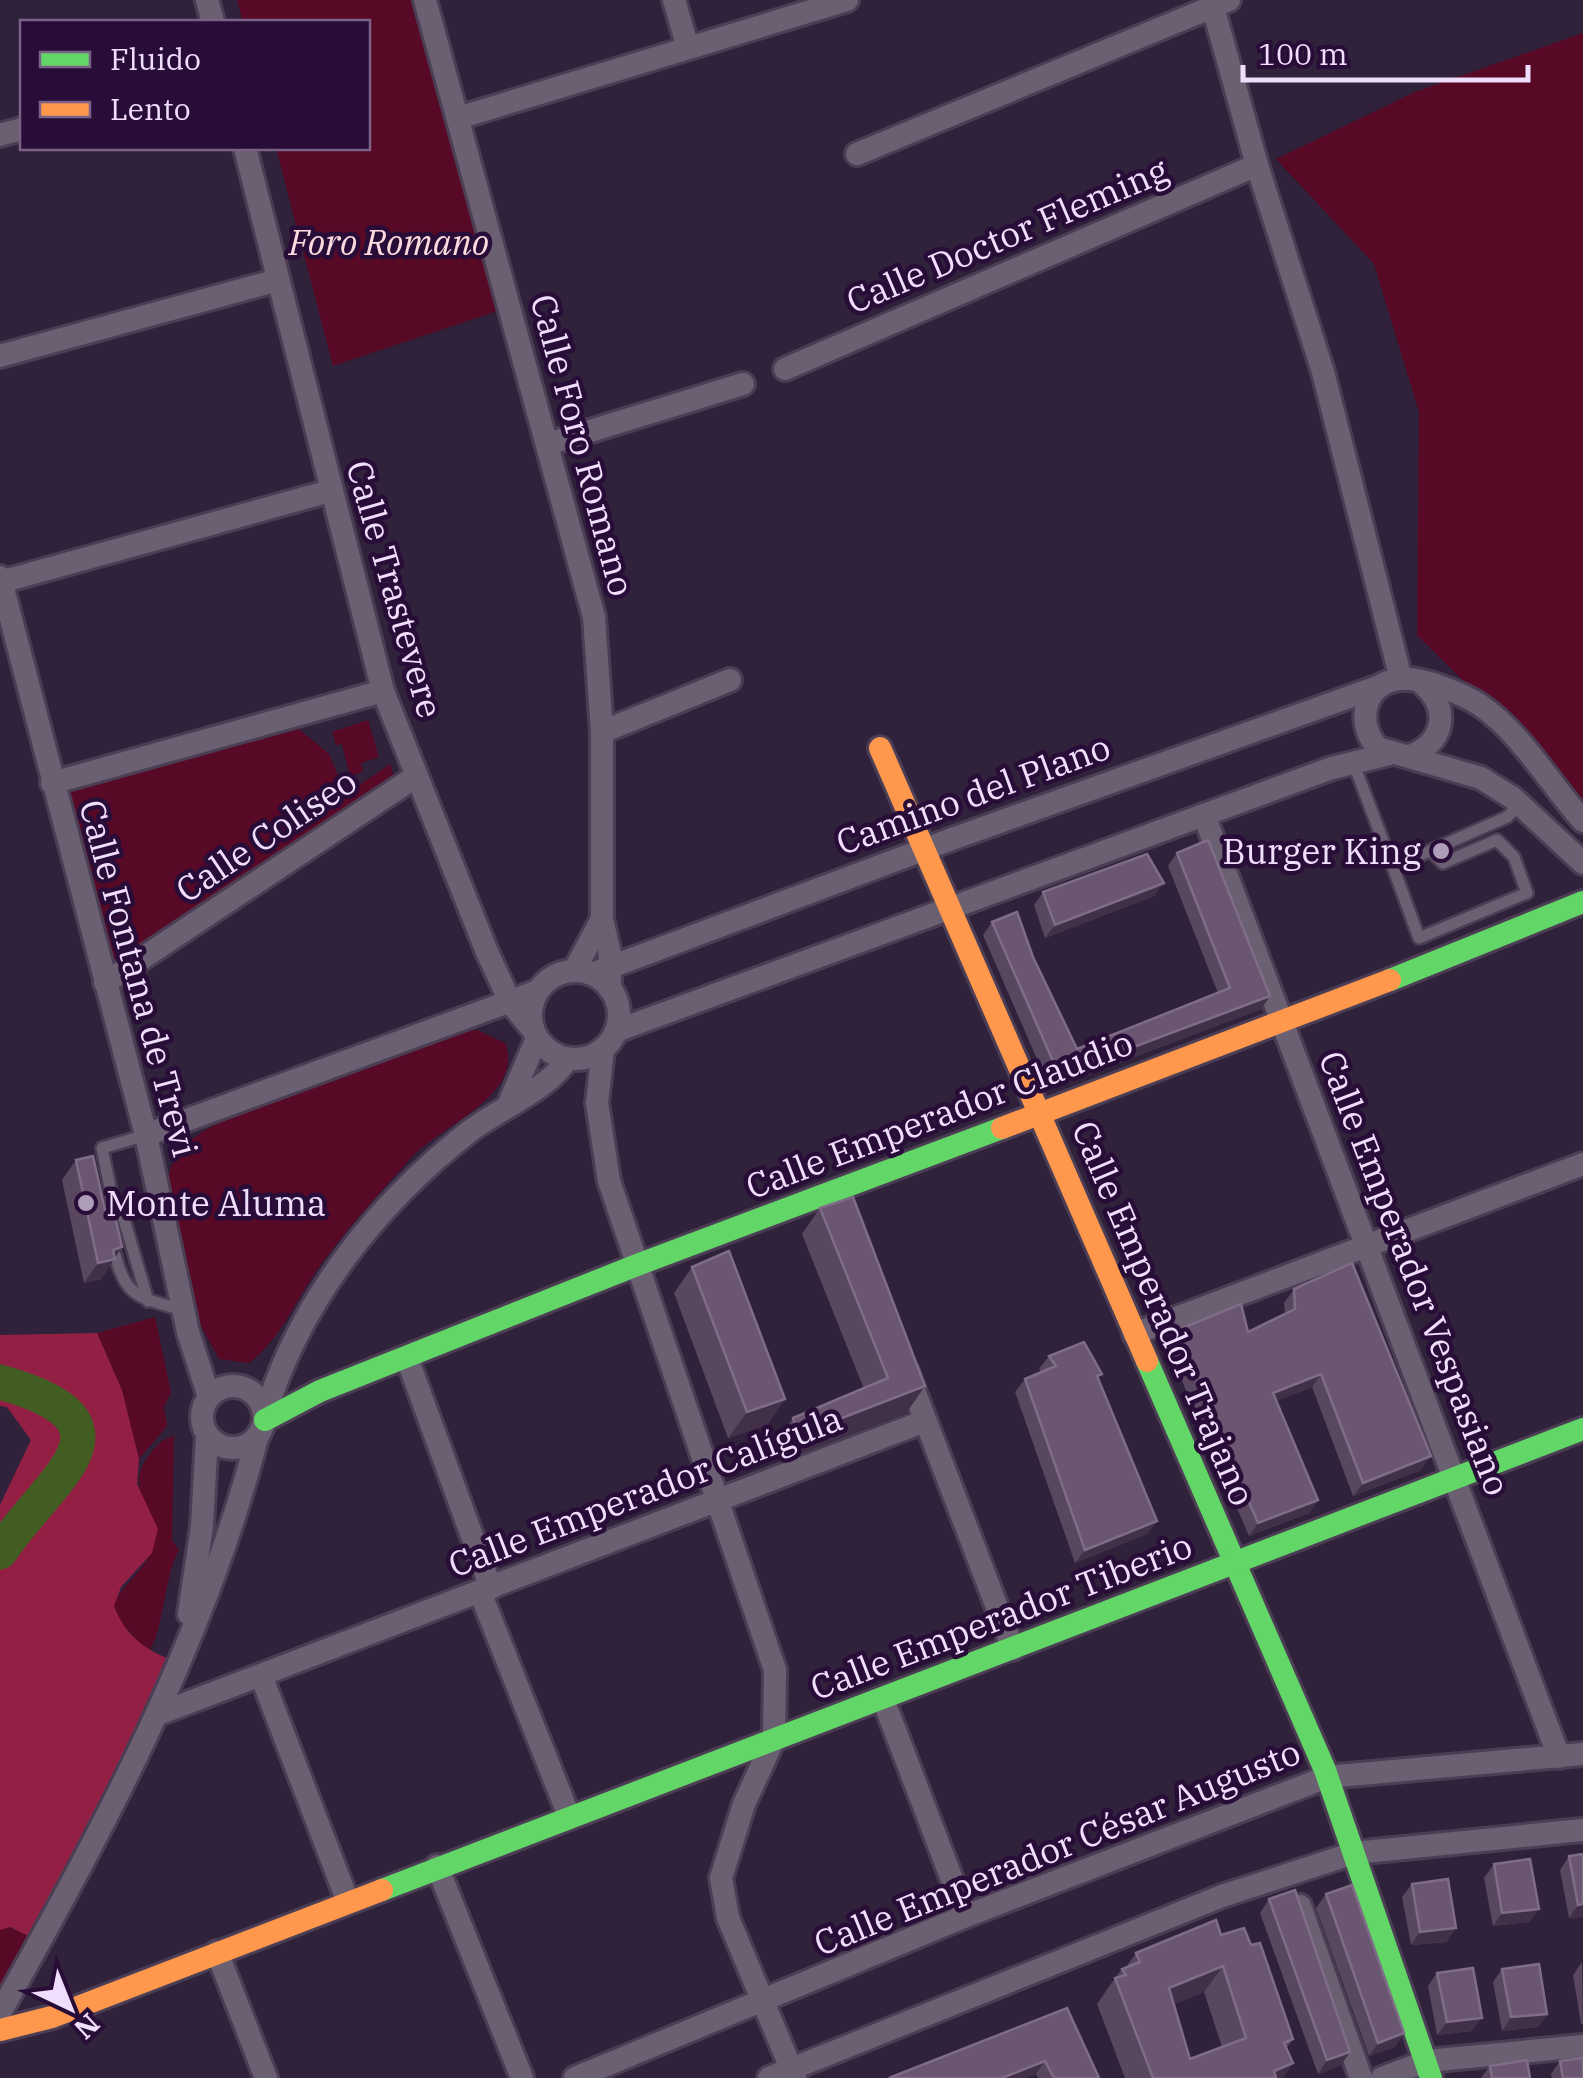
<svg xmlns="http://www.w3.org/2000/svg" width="1583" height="2078" font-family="'IBM Plex Serif',serif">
<rect width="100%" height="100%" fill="#30223a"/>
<g fill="#570925">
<polygon points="237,0 412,0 498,311 333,366 276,148 368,148 368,22 243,22"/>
<polygon points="1583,33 1583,800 1417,635 1419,412 1374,264 1276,159 1415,92"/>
<polygon points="368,720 379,757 361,763 363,772 350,776 342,744 336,745 332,732"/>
<polygon points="299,729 329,754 346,794 390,764 398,787 115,974 67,790"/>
<path d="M477,1030L505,1043C525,1095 444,1123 411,1158C379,1193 344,1232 317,1270C294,1303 281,1339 249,1363L219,1359L193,1311L169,1176C174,1143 207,1129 234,1115L454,1033Z"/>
<polygon points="155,1317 171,1392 164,1407 167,1426 139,1459 122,1390 97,1333"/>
<path d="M174,1436L172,1540L179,1550C164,1575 163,1640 147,1652L119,1620L113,1606C123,1584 146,1569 153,1548C166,1509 118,1494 150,1454C157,1445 163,1438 174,1436Z"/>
<polygon points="9,1927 40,1942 0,2013 0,1930"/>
</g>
<path fill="#941f44" d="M97,1333L122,1390L139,1459L137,1484L158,1529L152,1553L121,1587L114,1606C126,1638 149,1653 181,1663L40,1942L10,1927L0,1930V1505L31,1440L7,1407L0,1406V1335Z"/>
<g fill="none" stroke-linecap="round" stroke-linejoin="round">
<path stroke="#425d22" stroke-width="35" d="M0,1382C147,1423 50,1477 0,1552"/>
<g stroke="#4b3e54" stroke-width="16">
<g id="lane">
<polyline points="1353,762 1393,867 1507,817 1519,805"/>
<polyline points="1393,867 1419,938 1527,893 1514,857 1497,840 1443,863 1431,851"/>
<polyline points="114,1207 123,1216 148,1301"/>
<polyline points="107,1220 114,1207 102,1148 146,1135"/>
<path d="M112,1243C125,1296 132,1296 183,1310"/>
</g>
</g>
<g stroke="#4b3e54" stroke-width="28">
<g id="street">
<polyline points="207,0 213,22"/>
<polyline points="425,0 594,617 602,732 602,919 610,954 610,989"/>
<polyline points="674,0 688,48"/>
<polyline points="1211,0 1257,165 1323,372 1401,679"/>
<polyline points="458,118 847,0"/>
<polyline points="0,135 22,129"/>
<polyline points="245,148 383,691 487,952 510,1002 533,1030"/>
<polyline points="857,154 1229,0"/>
<polyline points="0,356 278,280"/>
<polyline points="785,369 1257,165"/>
<polyline points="548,444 743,384"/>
<polyline points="0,577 146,1135 188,1332 209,1397"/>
<polyline points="1,582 330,491"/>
<polyline points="602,732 730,680"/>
<path d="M1410,756C1444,743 1451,709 1423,684"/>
<polyline points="52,783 383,691"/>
<polyline points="1204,815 1559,1757"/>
<path d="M1583,821C1550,784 1521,733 1480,705C1461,693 1422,677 1400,679C1362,683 1356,725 1378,748L1481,778L1513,798L1583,863"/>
<circle cx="575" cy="1015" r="44"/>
<polyline points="574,971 602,919"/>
<polyline points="592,974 952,839 1380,686"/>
<polyline points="105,983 415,777"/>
<polyline points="616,1031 1332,768 1389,754"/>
<polyline points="603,1049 597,1103 609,1181 775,1670 774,1739 744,1804 721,1878 728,1918 795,2078"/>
<polyline points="510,1101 537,1038"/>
<polyline points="146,1135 538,991"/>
<polyline points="1134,1334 1583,1164"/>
<polyline points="407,1358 491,1588"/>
<polyline points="907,1372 1013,1649"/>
<circle cx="233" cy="1417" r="31"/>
<path d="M264,1418C298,1303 376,1204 470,1131C497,1110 552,1087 567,1059"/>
<polyline points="480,1592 569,1816"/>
<polyline points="189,1614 202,1526 207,1435"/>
<polyline points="262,1678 348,1902"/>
<polyline points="883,1699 966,1916"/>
<polyline points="161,1713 925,1421"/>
<polyline points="437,1866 522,2078"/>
<polyline points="1300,1906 1361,2078"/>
<polyline points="217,1952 266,2078"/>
<path d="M0,2013C104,1827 203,1646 257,1438"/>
<polyline points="575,2078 966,1916 1327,1777 1583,1754"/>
<polyline points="769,2078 1222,1896 1354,1853 1583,1830"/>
<polyline points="1382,2078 1427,2061 1583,2046"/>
</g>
</g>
<g stroke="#4b3e54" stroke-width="28">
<g id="fast">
<polyline points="1390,980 1583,902"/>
<polyline points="1147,1361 1325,1770 1431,2078"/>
<polyline points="265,1420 320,1391 637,1265 1002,1128"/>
<polyline points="382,1890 1583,1429"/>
</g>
</g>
<g stroke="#4b3e54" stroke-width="28">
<g id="slow">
<polyline points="880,748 1147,1361"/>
<polyline points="1002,1128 1390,980"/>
<polyline points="0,2030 52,2017 382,1890"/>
</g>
</g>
<use href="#lane" stroke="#6b5f72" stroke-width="11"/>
<use href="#street" stroke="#6b5f72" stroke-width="22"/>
<use href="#fast" stroke="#63d668" stroke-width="22"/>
<use href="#slow" stroke="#ff974d" stroke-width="22"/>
</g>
<g fill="#59465f" fill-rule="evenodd">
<polygon points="1177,853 1270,996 1261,1009 1050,1089 983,935 992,922 1077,1049 1218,993 1168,866"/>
<polygon points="1043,892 1154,896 1045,938 1034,905"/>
<polygon points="76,1160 105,1210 122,1247 101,1279 84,1283 62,1180"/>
<polygon points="820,1208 907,1412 779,1461 775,1444 793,1418 864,1389 802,1234"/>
<polygon points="692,1267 785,1399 767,1425 728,1438 674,1293"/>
<polygon points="1294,1289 1421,1470 1353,1496 1312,1387 1276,1401 1318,1500 1309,1513 1249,1536 1166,1344 1175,1331 1248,1332 1285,1314 1284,1303"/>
<polygon points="1049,1356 1102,1374 1098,1378 1157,1521 1147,1534 1075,1563 1015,1392 1025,1379 1041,1372 1039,1369"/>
<polygon points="1583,1854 1583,1917 1569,1918 1560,1870 1569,1856"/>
<polygon points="1494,1864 1539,1909 1529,1922 1493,1926 1484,1878"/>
<polygon points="1412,1884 1447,1942 1411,1945 1402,1897"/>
<polygon points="1326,1894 1404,2033 1395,2047 1369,2056 1316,1908"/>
<polygon points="1269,1899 1350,2052 1341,2065 1318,2074 1260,1913"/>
<path d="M1221,1935L1293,2039L1286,2049L1283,2078H1125L1097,2004L1115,1978L1122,1969L1126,1967L1136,1953ZM1204,1992L1222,2047L1190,2059L1174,2004Z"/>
<polygon points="1582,1962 1583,2024 1581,2024 1573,1975"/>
<polygon points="1502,1969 1547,2014 1538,2027 1502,2031 1493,1982"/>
<polygon points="1437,1973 1472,2031 1437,2035 1428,1986"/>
<polygon points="1067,2008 1099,2078 1038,2078 1036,2074 1026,2078 889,2078"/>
<polygon points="1560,2061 1583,2078 1552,2078 1551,2074"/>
<polygon points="1490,2066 1530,2078 1481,2078"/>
</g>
<g fill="#423049">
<polygon points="1164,883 1154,896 1045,938 1055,925"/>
<polygon points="1270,996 1261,1009 1050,1089 1059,1075"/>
<polygon points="122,1247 101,1279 84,1283 98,1263 113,1250"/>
<polygon points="1321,1374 1312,1387 1264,1406 1273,1393"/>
<polygon points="925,1386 907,1412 779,1461 798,1435"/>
<polygon points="785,1399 767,1425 728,1438 747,1412"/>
<polygon points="1431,1456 1421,1470 1353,1496 1363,1483"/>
<polygon points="1318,1500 1309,1513 1249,1536 1258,1523"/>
<polygon points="1157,1521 1147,1534 1075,1563 1085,1550"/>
<polygon points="1583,1904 1583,1917 1569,1918 1578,1905"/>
<polygon points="1539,1909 1529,1922 1493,1926 1502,1913"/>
<polygon points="1456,1928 1447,1942 1411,1945 1420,1932"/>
<polygon points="1223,1966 1204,1992 1151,2014 1169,1988"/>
<polygon points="1547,2014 1538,2027 1502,2031 1511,2017"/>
<polygon points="1482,2018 1472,2031 1437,2035 1447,2022"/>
<polygon points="1404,2033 1395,2047 1369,2056 1378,2043"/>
<polygon points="1350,2052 1341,2065 1318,2074 1327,2060"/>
<polygon points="1045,2061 1036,2074 1026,2078 1002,2078"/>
<polygon points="1293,2063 1283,2078 1270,2078 1274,2071"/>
</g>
<g fill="#6a5670" stroke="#7f6c86" stroke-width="2.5" fill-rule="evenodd">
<polygon points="1208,840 1270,996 1059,1075 992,922 1017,912 1033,957 1077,1049 1230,988 1177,853"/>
<polygon points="1147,854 1164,883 1055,925 1043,892"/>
<polygon points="93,1156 105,1210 113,1208 122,1247 113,1250 115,1259 98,1263 76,1160"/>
<polygon points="853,1197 925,1386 798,1435 793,1418 888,1378 820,1208"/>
<polygon points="729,1251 785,1399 747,1412 692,1267"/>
<polygon points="1352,1263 1431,1456 1363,1483 1321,1374 1273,1393 1318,1500 1258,1523 1175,1331 1241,1304 1248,1332 1295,1309 1294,1289"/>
<polygon points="1084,1342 1102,1374 1097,1376 1157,1521 1085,1550 1025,1379 1056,1366 1049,1356"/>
<polygon points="1583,1854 1583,1904 1578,1905 1569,1856"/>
<polygon points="1530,1859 1539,1909 1502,1913 1494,1864"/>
<polygon points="1448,1879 1456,1928 1420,1932 1412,1884"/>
<polygon points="1352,1885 1404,2033 1378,2043 1326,1894"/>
<polygon points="1295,1890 1350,2052 1327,2060 1269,1899"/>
<path d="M1216,1920L1221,1935L1244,1928L1251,1945L1260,1943L1293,2039L1284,2043L1293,2063L1274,2071L1276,2078H1153L1115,1978L1126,1975L1122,1969L1140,1962L1136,1953ZM1223,1966L1246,2038L1190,2059L1169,1988Z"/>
<polygon points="1539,1964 1547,2014 1511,2017 1502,1969"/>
<polygon points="1473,1968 1482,2018 1447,2022 1437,1973"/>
<polygon points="1067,2008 1099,2078 1054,2078 1045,2061 1002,2078 889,2078"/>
<polygon points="1583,2058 1583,2078 1563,2078 1560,2061"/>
<polygon points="1527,2060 1530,2078 1492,2078 1490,2066"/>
</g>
<g fill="#ad9db8" stroke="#290d39" stroke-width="4">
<circle cx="1441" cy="851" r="10"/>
<circle cx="86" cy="1203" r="10"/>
</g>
<g text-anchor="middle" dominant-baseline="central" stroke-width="9" stroke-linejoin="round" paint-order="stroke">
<g font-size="35" fill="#f0dffc" stroke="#290d39">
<text transform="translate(1007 235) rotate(-23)">Calle Doctor Fleming</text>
<text transform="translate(583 445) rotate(75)">Calle Foro Romano</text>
<text transform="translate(395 589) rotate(74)">Calle Trastevere</text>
<text transform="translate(973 794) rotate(-20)">Camino del Plano</text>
<text transform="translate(266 835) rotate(-34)">Calle Coliseo</text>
<text transform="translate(139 978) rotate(75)">Calle Fontana de Trevi</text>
<text transform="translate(939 1114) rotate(-21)">Calle Emperador Claudio</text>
<text transform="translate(1415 1273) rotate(69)">Calle Emperador Vespasiano</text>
<text transform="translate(1164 1313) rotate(67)">Calle Emperador Trajano</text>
<text transform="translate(645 1491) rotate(-21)">Calle Emperador Calígula</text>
<text transform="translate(1001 1616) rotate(-21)">Calle Emperador Tiberio</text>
<text transform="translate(1057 1847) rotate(-22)">Calle Emperador César Augusto</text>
</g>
<g font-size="35" font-style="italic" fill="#fddade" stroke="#290d39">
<text x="389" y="242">Foro Romano</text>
</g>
<g font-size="35" fill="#f0dffc" stroke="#290d39" text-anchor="end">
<text x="1421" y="851">Burger King</text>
<text x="106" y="1203" text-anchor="start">Monte Aluma</text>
</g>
</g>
<rect x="20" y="20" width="350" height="130" fill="#290d39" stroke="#796187" stroke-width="2.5"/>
<rect x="40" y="52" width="50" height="15" fill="#63d668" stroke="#796187" stroke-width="2.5"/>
<text x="110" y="70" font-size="30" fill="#f0dffc">Fluido</text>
<rect x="40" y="102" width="50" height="15" fill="#ff974d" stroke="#796187" stroke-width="2.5"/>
<text x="110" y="120" font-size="30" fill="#f0dffc">Lento</text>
<g transform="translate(70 2008) rotate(137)" stroke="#290d39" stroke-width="8" paint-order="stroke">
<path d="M0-8L18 38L0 25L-18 38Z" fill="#f0dffc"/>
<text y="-15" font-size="28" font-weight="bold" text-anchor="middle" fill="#f0dffc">N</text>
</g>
<path d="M1243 65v15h285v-15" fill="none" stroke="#f0dffc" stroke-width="5"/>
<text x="1258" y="65" font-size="30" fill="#f0dffc" stroke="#290d39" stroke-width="8" paint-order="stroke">100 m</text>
</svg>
